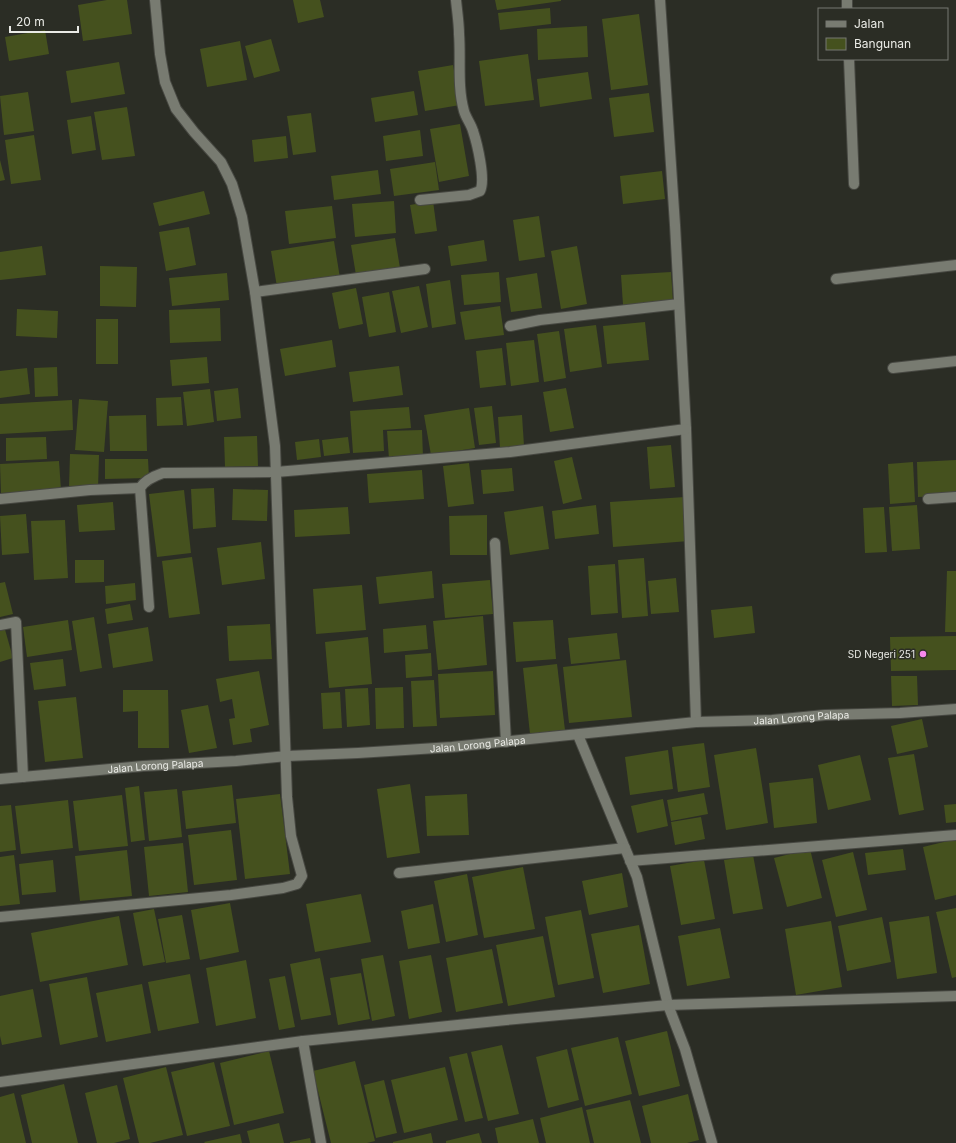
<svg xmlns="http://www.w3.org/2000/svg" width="956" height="1143" font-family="Inter,sans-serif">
<rect width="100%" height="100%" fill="#2b2d25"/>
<g fill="#45511e">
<polygon points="107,0 127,0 132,34 83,41 78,5"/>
<polygon points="293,0 320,0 324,17 298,23"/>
<polygon points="495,0 561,0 561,1 497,10"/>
<polygon points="550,8 551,24 500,30 498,13"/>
<polygon points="639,14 648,85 611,90 602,19"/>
<polygon points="587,26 588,57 538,60 537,29"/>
<polygon points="45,30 49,54 9,61 5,37"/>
<polygon points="271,39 280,71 254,78 245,46"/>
<polygon points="240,41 247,80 207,87 200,49"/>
<polygon points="528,54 534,100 485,106 479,61"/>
<polygon points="119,62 125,94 71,103 66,71"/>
<polygon points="453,65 460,105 425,111 418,71"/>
<polygon points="588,72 592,99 540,107 537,79"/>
<polygon points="414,91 418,115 375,122 371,98"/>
<polygon points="28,92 34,131 4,135 0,96"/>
<polygon points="649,93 654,132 614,137 609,98"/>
<polygon points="127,107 135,156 102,160 94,112"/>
<polygon points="311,113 316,152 293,155 287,116"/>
<polygon points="91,116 96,150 72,154 67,120"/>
<polygon points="460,124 469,176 439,182 430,129"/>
<polygon points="420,130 423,156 386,161 383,136"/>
<polygon points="34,135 41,180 11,184 5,140"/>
<polygon points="286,136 288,158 254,162 252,140"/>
<polygon points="0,160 5,180 0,181"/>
<polygon points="435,162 439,190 394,196 390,169"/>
<polygon points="378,170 381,194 334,200 331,176"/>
<polygon points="662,171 665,199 623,204 620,176"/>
<polygon points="204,191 210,214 159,226 153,203"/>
<polygon points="394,201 396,233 355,237 352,204"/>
<polygon points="433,201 437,231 415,234 410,205"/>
<polygon points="332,206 336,238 289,244 285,211"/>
<polygon points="539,216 545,257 519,261 513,220"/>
<polygon points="189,227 196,265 166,271 159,232"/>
<polygon points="395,238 400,268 356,275 351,245"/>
<polygon points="484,240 487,261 451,266 448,246"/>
<polygon points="334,241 340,278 277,287 271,251"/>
<polygon points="42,246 46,275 0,280 0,252"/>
<polygon points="577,246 587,304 561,309 551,251"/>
<polygon points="100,266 137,267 136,307 100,306"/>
<polygon points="499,272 501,302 464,305 461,275"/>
<polygon points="671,272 673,302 623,305 621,275"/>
<polygon points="227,273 229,300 172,306 169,278"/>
<polygon points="537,273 542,308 511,312 506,278"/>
<polygon points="450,280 456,324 432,328 426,284"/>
<polygon points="419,286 428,327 401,333 392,291"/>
<polygon points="356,288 363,324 339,329 332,293"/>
<polygon points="389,292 396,332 369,337 362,297"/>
<polygon points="500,306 504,335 465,340 460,312"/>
<polygon points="220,308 221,341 170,343 169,310"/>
<polygon points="17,309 58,311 57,338 16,336"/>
<rect x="96" y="319" width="22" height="45"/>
<polygon points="645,322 649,360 607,364 603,326"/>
<polygon points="596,325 602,367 570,372 564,329"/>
<polygon points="559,331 566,378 544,382 537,334"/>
<polygon points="332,340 336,367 285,376 280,349"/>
<polygon points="534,340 539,382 511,386 506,343"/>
<polygon points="502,348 506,385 480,388 476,351"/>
<polygon points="207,357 209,383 172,386 170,360"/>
<polygon points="399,366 403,395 353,402 349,372"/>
<polygon points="57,367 58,396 35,397 34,368"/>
<polygon points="27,368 30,394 0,398 0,371"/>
<polygon points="238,388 241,418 217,421 214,391"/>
<polygon points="566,388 574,428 550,432 543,392"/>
<polygon points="210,389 214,422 187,426 183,392"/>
<polygon points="181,397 183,425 157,426 156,398"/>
<polygon points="79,399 108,401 104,452 75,450"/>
<polygon points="72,400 73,430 0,434 0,404"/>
<polygon points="492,406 496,443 479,445 474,408"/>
<polygon points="409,407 411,428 383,430 384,451 353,453 350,411"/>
<polygon points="469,408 475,448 431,455 424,415"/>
<polygon points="146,415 147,451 110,451 109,416"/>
<polygon points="522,415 524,446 500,448 498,417"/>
<polygon points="422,430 423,457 389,459 387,431"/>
<polygon points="257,436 258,466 225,467 224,437"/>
<polygon points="46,437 47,459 6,461 6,438"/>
<polygon points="348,437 350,453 324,456 322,440"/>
<polygon points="319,439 321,457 297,460 295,442"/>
<polygon points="671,445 675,487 650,489 647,447"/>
<polygon points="70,454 99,455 98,489 69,488"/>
<polygon points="572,457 582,499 563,504 554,461"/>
<polygon points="105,459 148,459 149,478 105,479"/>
<polygon points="956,460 956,495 918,497 917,462"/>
<polygon points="59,461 61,490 1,493 0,464"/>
<polygon points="913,462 915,502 890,504 888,464"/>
<polygon points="469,463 474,504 448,507 443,466"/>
<polygon points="512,468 514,491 483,494 481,470"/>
<polygon points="422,470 424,499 369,503 367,474"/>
<polygon points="214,488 216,527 193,529 191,489"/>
<polygon points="233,489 268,490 267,521 232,520"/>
<polygon points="184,490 191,553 157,557 149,494"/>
<polygon points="685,497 689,541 613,547 610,502"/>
<polygon points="113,502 115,530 79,532 77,505"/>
<polygon points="596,505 599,534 555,539 552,511"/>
<polygon points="917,505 920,549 892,551 889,507"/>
<polygon points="543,506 549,549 510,555 504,512"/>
<polygon points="348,507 350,534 295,537 294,510"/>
<polygon points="884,507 887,552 865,553 863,508"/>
<polygon points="26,514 29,553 2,555 0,516"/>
<polygon points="487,515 487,555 450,555 449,516"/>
<polygon points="65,520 68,578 34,580 31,521"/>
<polygon points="261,542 265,579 222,585 217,548"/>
<polygon points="192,557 200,614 169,618 162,561"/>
<polygon points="644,558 648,616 622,618 618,560"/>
<polygon points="75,560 104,560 104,582 75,583"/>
<polygon points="615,564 618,613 591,615 588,566"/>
<polygon points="432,571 434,598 379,604 376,577"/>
<polygon points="947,571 956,571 956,632 945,632"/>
<polygon points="676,578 679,612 651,614 648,581"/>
<polygon points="490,580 493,614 445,618 442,584"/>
<polygon points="5,582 13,614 0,617 0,583"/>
<polygon points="135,583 136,600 106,604 105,586"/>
<polygon points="362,585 366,630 316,634 313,589"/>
<polygon points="130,604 133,620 107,624 105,609"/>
<polygon points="752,606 755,633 714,638 711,610"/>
<polygon points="483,616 487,665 438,670 433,621"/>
<polygon points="94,617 102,668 80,672 72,621"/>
<polygon points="68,620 72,650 27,657 23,627"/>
<polygon points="553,620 556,659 516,662 513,622"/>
<polygon points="270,624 272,659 229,661 227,626"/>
<polygon points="426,625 428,649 384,653 383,629"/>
<polygon points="4,626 13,658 0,662 0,628"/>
<polygon points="148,627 153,661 113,668 108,634"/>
<polygon points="617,633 620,659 571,664 568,638"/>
<polygon points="956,636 956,670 891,671 890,637"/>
<polygon points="368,637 372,684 329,688 325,642"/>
<polygon points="431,653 432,676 406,678 405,655"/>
<polygon points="63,659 66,686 34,690 30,663"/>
<polygon points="626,660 632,717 569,723 563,667"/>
<polygon points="557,664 565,730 530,734 523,668"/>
<polygon points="259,671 269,725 250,729 252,742 233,745 229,719 235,718 232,699 220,702 216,679"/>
<polygon points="493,671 495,715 440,718 438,674"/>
<polygon points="891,676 917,676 918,705 892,706"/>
<polygon points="434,680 437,726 413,727 411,681"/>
<polygon points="403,687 404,728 376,729 375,688"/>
<polygon points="368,688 370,725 347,727 345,689"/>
<polygon points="123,690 168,690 169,748 138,748 138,711 123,712"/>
<polygon points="340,692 342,728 323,729 321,693"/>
<polygon points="76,697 83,758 45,762 38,701"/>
<polygon points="208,705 217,748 189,753 181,710"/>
<polygon points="922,719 928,747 897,754 891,726"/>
<polygon points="704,743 710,787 678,792 672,747"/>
<polygon points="756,748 768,823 726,830 714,755"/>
<polygon points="668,750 673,789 630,795 625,757"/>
<polygon points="914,754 924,810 899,815 888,758"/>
<polygon points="860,755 871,800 828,810 818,765"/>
<polygon points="813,778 817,823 774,828 769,783"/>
<polygon points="410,784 420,853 387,858 377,789"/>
<polygon points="232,785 236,823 186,829 182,791"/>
<polygon points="139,786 145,840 131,842 125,788"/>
<polygon points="177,789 182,837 149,841 144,792"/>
<polygon points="704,793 708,814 671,821 667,800"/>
<polygon points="280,794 290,874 245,879 236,799"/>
<polygon points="467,794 469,835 427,836 425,796"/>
<polygon points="122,795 128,846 79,851 73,801"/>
<polygon points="663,799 668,826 637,833 631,806"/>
<polygon points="68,800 73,848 21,854 15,806"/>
<polygon points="956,804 956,822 946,823 944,805"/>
<polygon points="11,805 16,850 0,852 0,806"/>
<polygon points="701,817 705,839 675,845 671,822"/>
<polygon points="231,830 237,880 194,885 188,835"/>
<polygon points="956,839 956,895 935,900 923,847"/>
<polygon points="183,843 188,892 149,896 144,847"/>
<polygon points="810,849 822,898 787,907 774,858"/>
<polygon points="903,849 906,870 868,875 865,853"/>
<polygon points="127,850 132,896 80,901 75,856"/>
<polygon points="853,852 867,910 836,917 822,860"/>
<polygon points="14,855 20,904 0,906 0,857"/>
<polygon points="753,855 763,909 733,914 724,860"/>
<polygon points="53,860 56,892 22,895 19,864"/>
<polygon points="704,860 715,919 681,925 670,866"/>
<polygon points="523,867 535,929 484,938 472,877"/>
<polygon points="622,873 628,907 589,915 582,881"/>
<polygon points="467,874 478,935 446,942 434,881"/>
<polygon points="361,894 371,942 315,952 306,904"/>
<polygon points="230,903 239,952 200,960 191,910"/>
<polygon points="433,904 440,943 408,949 401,911"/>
<polygon points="956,908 956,977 952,978 936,912"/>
<polygon points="154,909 165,962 143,966 133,913"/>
<polygon points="581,910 594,978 558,985 545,917"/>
<polygon points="182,915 190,959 166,963 158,919"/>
<polygon points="119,916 128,965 40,982 31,933"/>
<polygon points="929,916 937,973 897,979 889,922"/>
<polygon points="882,917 891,962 847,971 838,926"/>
<polygon points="831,921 842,987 796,995 785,929"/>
<polygon points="639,925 650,984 603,993 591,934"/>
<polygon points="720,928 730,978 687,986 678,936"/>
<polygon points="543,936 555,997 508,1006 496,945"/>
<polygon points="492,949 503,1003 456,1012 446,958"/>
<polygon points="383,955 395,1016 372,1021 361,959"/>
<polygon points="431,955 442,1012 409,1019 399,961"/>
<polygon points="320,958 331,1015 301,1020 290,964"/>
<polygon points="246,960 256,1018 216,1026 206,968"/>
<polygon points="361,973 370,1019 338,1025 330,978"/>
<polygon points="190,974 199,1023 158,1031 148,982"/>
<polygon points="285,976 295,1027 279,1030 269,979"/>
<polygon points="87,977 98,1037 60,1045 49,984"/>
<polygon points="142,984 151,1033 106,1042 96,993"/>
<polygon points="33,989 42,1037 2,1045 0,1036 0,996"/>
<polygon points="667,1031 680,1086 639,1096 625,1041"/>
<polygon points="618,1037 632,1094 585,1106 571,1048"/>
<polygon points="502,1045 519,1114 488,1121 471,1052"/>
<polygon points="567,1049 579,1100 548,1108 536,1057"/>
<polygon points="269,1051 284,1113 234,1125 220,1063"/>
<polygon points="467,1053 483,1118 465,1122 449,1057"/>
<polygon points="355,1061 375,1141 367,1143 331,1143 313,1071"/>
<polygon points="214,1062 230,1126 187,1136 171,1072"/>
<polygon points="166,1067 183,1135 150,1143 139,1143 123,1078"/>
<polygon points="445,1067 458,1120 404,1133 391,1080"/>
<polygon points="384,1080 397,1133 376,1138 364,1085"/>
<polygon points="64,1084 78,1143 32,1143 21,1095"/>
<polygon points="117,1085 130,1139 114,1143 97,1143 85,1093"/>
<polygon points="14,1093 26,1143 0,1143 0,1097"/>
<polygon points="688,1094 699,1140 687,1143 651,1143 642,1106"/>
<polygon points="630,1100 641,1143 594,1143 586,1110"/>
<polygon points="582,1107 590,1143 546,1143 540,1118"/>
<polygon points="533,1119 539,1143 498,1143 495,1128"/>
<polygon points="279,1123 284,1143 250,1143 247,1131"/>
<polygon points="431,1133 433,1143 393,1143 393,1142"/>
<polygon points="479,1133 482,1143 446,1143 446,1141"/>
<polygon points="240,1134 242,1143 205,1143 204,1142"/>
<polygon points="310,1138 311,1143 290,1143 290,1142"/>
</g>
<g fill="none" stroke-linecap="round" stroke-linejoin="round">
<g stroke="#474842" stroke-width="12">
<g id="minor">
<polyline points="660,0 675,225 686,429 696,722"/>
<polyline points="847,0 847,9"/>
<polyline points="849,59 854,184"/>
<path d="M420,200L469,195L480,191C486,180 477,143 473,131C471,124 466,118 464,111C457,86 461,59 459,34C459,23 457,11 456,0"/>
<polyline points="836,279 956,265"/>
<polyline points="255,292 425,269"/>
<polyline points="510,326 540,320 679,304"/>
<polyline points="893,368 956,361"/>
<polyline points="0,499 90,490 140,488"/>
<polyline points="928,499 956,497"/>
<polyline points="495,543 506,742"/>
<path d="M149,607L140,488C145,480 154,476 163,473L276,472L510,452L686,429"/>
<polyline points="0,625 16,622 23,777"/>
<polyline points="578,735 637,877 668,1005 685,1049 712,1143"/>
<path id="s1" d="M0,779L143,766L236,761L287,756L358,753L452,747L696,722L772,720L825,715L900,713L956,709"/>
<polyline points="630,861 956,835"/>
<polyline points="399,873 625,848"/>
<polyline points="0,917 231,895 283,888 297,884 302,876 291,836 287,797 275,446 255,292 242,217 232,184 221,162 194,132 176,109 165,82 160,54 155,0"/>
<polyline points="303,1041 321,1143"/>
<polyline points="0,1082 303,1041 506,1020 668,1005 956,996"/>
</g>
</g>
<use href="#minor" stroke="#787b71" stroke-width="10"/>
</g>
<circle fill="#f788ec" stroke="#2b2d25" stroke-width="1.5" cx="923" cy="654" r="4"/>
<g text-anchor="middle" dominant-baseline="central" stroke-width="3" stroke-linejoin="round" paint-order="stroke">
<g font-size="10" fill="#eaebe6" stroke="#2b2d25" text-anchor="end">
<text x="915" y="654">SD Negeri 251</text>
</g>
<g font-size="10" fill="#eaebe6" stroke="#2b2d25">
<text stroke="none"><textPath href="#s1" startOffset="804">Jalan Lorong Palapa</textPath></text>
<text stroke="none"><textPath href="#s1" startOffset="479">Jalan Lorong Palapa</textPath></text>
<text stroke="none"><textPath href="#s1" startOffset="156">Jalan Lorong Palapa</textPath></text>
</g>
</g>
<rect x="818" y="8" width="130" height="52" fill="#2b2d25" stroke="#777972"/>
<rect x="826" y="21" width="20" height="6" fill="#787b71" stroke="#777972"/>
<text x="854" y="28" font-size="12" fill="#eaebe6">Jalan</text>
<rect x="826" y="38" width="20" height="12" fill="#45511e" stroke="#777972"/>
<text x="854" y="48" font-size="12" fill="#eaebe6">Bangunan</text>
<path d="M10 26v6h68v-6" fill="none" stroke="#eaebe6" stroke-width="2"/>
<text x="16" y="26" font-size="12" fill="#eaebe6" stroke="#2b2d25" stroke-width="3" paint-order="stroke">20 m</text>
</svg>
